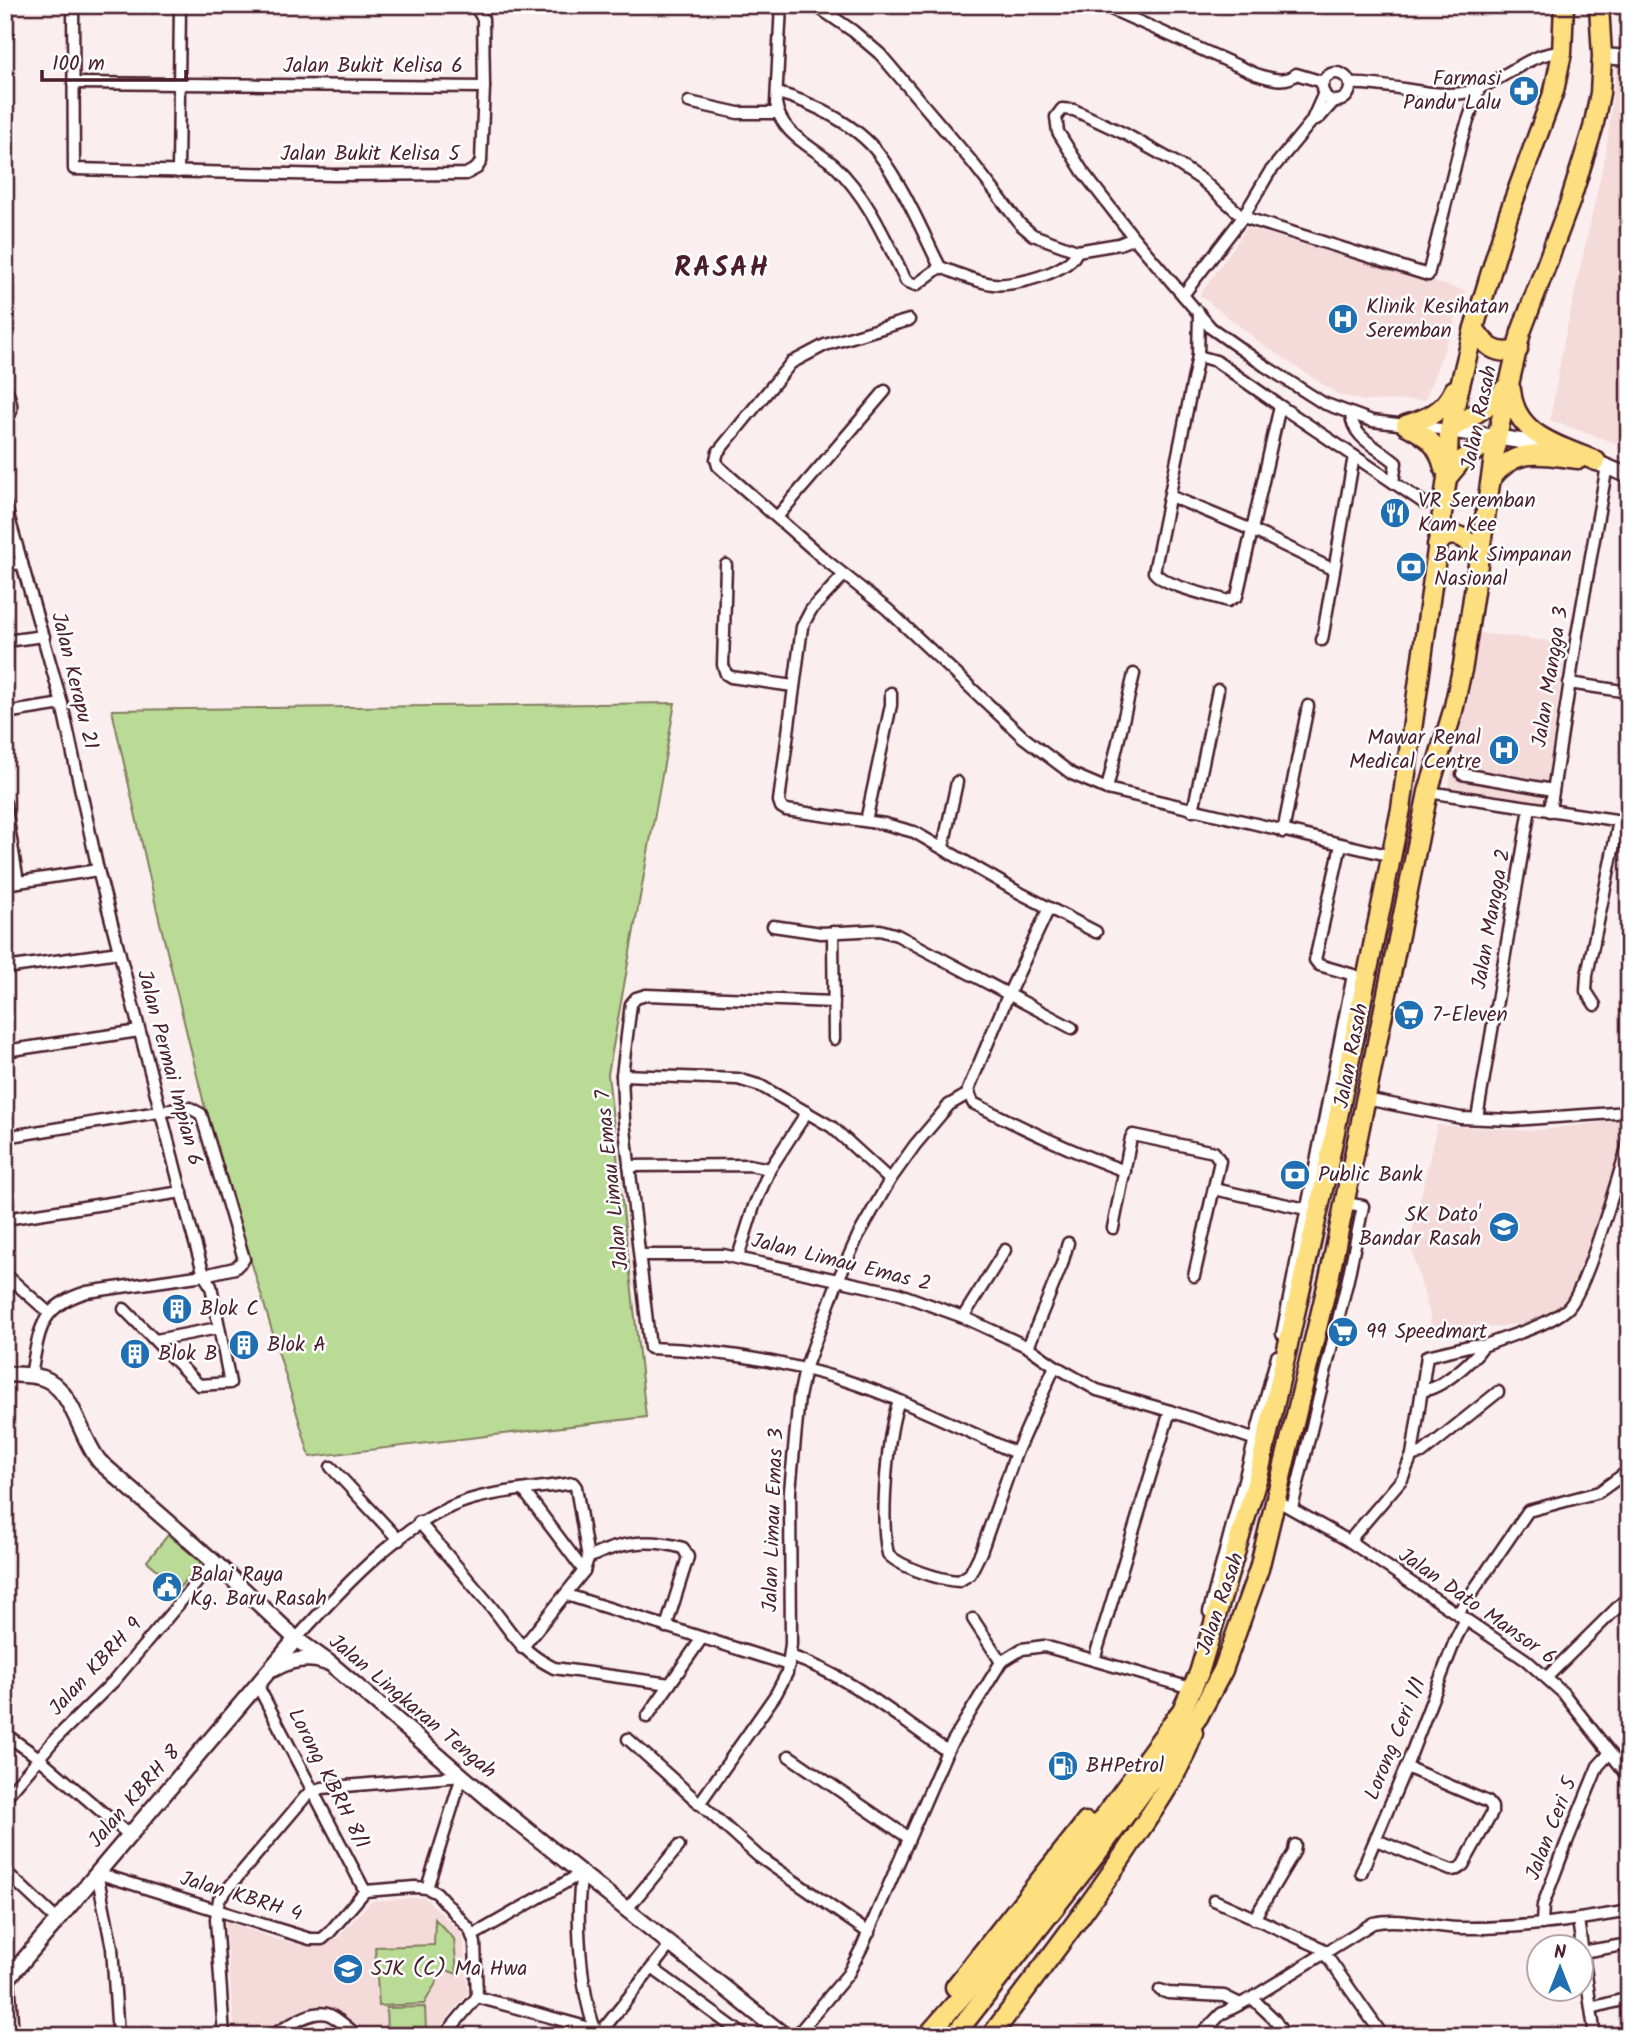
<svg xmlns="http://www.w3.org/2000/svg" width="1634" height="2041" font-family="Kalam,sans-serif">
<rect width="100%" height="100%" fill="#faeeee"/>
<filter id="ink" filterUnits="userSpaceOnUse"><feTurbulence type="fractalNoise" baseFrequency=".0143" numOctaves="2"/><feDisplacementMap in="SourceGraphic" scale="14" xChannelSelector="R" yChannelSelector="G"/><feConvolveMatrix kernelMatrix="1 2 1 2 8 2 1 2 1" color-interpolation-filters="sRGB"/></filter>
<g filter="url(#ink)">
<g fill="#f4dad9">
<polygon points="1629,43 1629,448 1550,420 1564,341 1606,152 1619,46"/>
<polygon points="1247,228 1466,291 1425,400 1365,401 1339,395 1262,344 1200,295"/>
<polygon points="1479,633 1566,643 1544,803 1449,787 1463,713 1469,700"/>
<polygon points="1629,1119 1629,1132 1570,1295 1558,1308 1525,1323 1431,1335 1430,1315 1410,1244 1437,1125 1531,1131"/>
<polygon points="424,1897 463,1934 468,1993 433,2036 373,2036 329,2007 314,2007 254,2036 235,2036 225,1921 275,1939 306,1945 325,1944 338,1938 371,1901"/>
</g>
<g fill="#badb95" stroke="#827d60" stroke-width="2">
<polygon points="675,703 608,1074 646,1417 310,1457 205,1108 156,906 112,710"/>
<polygon points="168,1535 201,1562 179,1588 147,1561"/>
<polygon points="435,1919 454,1939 457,1974 444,1969 424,2004 379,2006 375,1947 434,1945"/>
<polygon points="425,2007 426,2030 387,2031 386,2008"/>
</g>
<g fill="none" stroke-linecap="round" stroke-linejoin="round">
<g stroke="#4a1f2b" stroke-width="15">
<g id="street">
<polyline points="73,5 74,169 334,175 466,174 477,168 481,161 484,87 483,19 477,9 471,5"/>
<path d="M781,5L776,103C780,134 812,146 834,165C868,197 886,240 906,281L916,285L940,267"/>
<polyline points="815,5 853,31 880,54 972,162 1020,224 1033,235 1077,251 1119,244 1134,238"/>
<path d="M1102,5L1256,74C1268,78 1286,84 1296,74L1323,82"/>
<circle cx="1336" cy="87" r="14"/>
<polyline points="73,83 484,87"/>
<path d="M1350,84C1387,82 1428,98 1463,93C1497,87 1530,50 1562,53"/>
<path d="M778,93C811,102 857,125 878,153C904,187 921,229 940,267C957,273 975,282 993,284C1013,287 1071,272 1077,251"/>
<polyline points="689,102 738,113 778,113"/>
<polyline points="1311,122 1320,117 1334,101"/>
<polyline points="178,172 180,5"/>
<polyline points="1183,295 1243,217 1269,173 1311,122 1324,93"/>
<path d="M1199,313L1198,356L1154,572C1164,586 1210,595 1228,601L1237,596L1252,530L1334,570"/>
<polyline points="909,320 825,345 791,363 718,452 716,459 718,466 823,558 887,609 1023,737 1072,774 1107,789 1392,856"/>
<path d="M5,385C9,397 17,411 5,420"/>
<polyline points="1280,406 1424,503"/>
<path d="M1351,414C1352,439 1380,448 1396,463L1393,482"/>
<polyline points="1449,430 1372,421 1323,403 1265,366 1211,328 1134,238 1083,172 1058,132 1056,117 1062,109 1074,110 1125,134 1173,161 1202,180 1243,217 1428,275 1462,138 1479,89"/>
<polyline points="1170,496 1252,530 1280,406 1216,361 1198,356"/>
<polyline points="5,504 62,704 98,870 191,1229 204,1275 211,1286 230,1383 199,1385 124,1309"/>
<polyline points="777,517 885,391"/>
<polyline points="5,565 22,563"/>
<polyline points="726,565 723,665 726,674 731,677 793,686"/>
<polyline points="844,575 811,610 802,627 779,801 781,807 786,810 885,824 914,832 1018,892 1096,932"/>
<polyline points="1322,640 1354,456"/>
<polyline points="5,641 44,636"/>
<polyline points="1569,683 1629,692"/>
<polyline points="5,713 62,704"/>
<polyline points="1462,774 1553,790"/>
<polyline points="1107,789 1134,674"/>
<polyline points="1428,792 1629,822"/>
<polyline points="5,803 18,882"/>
<polyline points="1193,811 1218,690"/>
<polyline points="1550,811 1577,635 1607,466"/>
<polyline points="866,821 891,705 891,693"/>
<polyline points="1283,832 1308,706"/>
<polyline points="1341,845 1315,960 1319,965 1357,976"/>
<polyline points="943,847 957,782"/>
<polyline points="5,884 98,870"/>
<path d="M1049,908L1009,993L968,1090L973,1103C1023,1128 1072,1152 1125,1171"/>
<polyline points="773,926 821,933 880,930 897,935 1072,1028"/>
<polyline points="833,932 834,1039"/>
<polyline points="5,968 119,952"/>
<path d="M834,1002L646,995L636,998L631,1004L622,1075L624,1120L650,1348C716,1350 782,1361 844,1380C903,1399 960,1428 1016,1453"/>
<polyline points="1595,1005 1586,991 1587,975 1619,821"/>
<polyline points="5,1051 139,1031"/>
<polyline points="622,1075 738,1079 761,1086 832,1127 890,1180"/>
<polyline points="1366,1099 1461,1118 1513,1120 1629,1112"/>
<polyline points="1477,1118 1530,808"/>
<path d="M5,1137L183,1108H190L201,1114L244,1259L235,1268L204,1275L87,1292C39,1306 39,1331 31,1376"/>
<polyline points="629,1166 749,1165 770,1169"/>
<polyline points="1214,1189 1306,1209"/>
<polyline points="5,1219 182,1192"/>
<polyline points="1113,1228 1131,1138 1133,1135 1214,1152 1220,1161 1194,1276"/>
<polyline points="640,1255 723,1255 897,1293 963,1317 1028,1347 1055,1366 1097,1390 1170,1411 1256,1440"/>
<polyline points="738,1257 754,1206 770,1169 807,1112"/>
<polyline points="5,1274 49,1313"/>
<polyline points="963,1317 1005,1250"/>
<polyline points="1282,1334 1353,975"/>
<polyline points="156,1340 218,1328"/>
<path d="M1483,1346C1508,1336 1547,1326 1567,1309C1586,1293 1619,1172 1629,1142"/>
<polyline points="1028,1347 1062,1264 1068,1243"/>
<path d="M899,1401C887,1432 880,1522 888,1554C900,1567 940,1580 959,1581L970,1574L981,1552L1016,1453L1055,1366"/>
<polyline points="1412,1455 1422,1453 1498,1392"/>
<polyline points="331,1467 399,1540"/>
<polyline points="524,1491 584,1571"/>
<polyline points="1276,1500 1349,1541 1526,1660 1563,1693 1629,1777"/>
<polyline points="1292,1508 1348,1279 1363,1206 1345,1203"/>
<path d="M419,1522C443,1550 466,1577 489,1604C513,1633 518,1650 554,1668L670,1684"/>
<path d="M1349,1541L1402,1479L1412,1455L1427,1356L1473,1345L1483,1346C1472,1362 1442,1388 1422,1391"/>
<path d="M588,1558C620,1542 649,1538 683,1548L688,1557L666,1627"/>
<polyline points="567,1595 789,1665"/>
<polyline points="1209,1612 1277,1356"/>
<polyline points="1458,1613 1528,1511 1599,1492 1624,1474"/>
<polyline points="973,1619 1001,1662"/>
<path d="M296,1639C342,1588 408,1515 476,1498C505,1490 543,1488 573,1483L576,1487L588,1558L584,1571L522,1648"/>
<path d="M790,1656C848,1675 897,1717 947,1751"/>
<polyline points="1094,1660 1170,1411"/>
<polyline points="1547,1677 1629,1596"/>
<polyline points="259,1684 260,1690 365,1891"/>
<polyline points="647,1717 702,1638"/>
<polyline points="5,1734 39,1758 129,1835"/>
<polyline points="628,1739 758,1856 869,1933"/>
<polyline points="789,1756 909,1838"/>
<polyline points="5,1798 55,1739 114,1681 214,1562"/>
<polyline points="699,1804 776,1694 787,1673 791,1644 790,1491 799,1397 805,1369 838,1280 858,1236 890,1180 915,1145 949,1105 968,1094"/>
<polyline points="1376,1840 1451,1870 1458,1869 1463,1865 1492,1813 1492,1807 1488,1802 1406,1767"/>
<polyline points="5,1871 57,1920"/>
<path d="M582,1873C575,1915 580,1989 595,2029"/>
<polyline points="1361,1873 1406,1767 1456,1638 1466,1619"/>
<polyline points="1214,1900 1321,1948 1383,2036"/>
<polyline points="627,1909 679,1846"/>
<polyline points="1254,1919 1294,1852 1295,1845"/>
<polyline points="1578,1920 1595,2036"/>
<polyline points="1542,1924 1543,1905 1566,1844 1598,1766 1610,1753"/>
<polyline points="472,1936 582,1873"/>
<polyline points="1582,1952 1629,1944"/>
<polyline points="652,1968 745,2036"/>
<polyline points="9,1977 13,2036"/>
<polyline points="1160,1990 1168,1993 1224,1996 1240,2004"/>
<polyline points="477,1997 597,2030"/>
<polyline points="1252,1998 1274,2019 1285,2036"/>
<polyline points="1591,2008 1629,1998"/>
<polyline points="118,2036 112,1948 97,1873 310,1939 322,1939 329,1933 365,1891 415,1887 427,1888 437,1893 470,1930 475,1943 477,1997 444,2036"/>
<polyline points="224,2036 216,1919 219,1899 306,1796 322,1788 462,1776 427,1888"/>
<path d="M271,2036C286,2028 313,2007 330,2015C340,2020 349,2029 358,2036"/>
<polyline points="598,2036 670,1945"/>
<polyline points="796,2036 848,1974 862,1947 947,1751 957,1734 1001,1662 1022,1649 1044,1646 1184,1686"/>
<path d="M1200,2036L1221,2014L1252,1998L1373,1923C1400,1917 1431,1927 1458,1928C1516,1929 1572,1921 1629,1911"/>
</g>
</g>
<g stroke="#4a1f2b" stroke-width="19">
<g id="secondary">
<polyline points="1602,56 1629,58"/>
<polyline points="1449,430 1527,442 1555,450"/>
<polyline points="1588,459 1629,476"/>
<path d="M5,1374C18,1375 31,1374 43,1378C73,1388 80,1439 100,1462L223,1570L296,1639L331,1664L496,1805L785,2036"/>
<path d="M274,1669C290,1660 306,1656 324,1662"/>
<polyline points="5,1982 296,1639"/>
</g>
</g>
<g stroke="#4a1f2b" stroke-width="23">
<g id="highway">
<path d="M1474,328C1486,346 1495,356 1518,350"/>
<path d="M1511,390C1515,436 1559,445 1596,461"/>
<path d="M1406,425C1427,418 1444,412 1454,390"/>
<path d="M1406,425C1427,436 1438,444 1444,468"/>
<polyline points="1449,430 1491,404 1508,385"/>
<polyline points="1447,478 1462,460 1497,437"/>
<path d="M1491,479C1516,445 1542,455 1579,459"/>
<path d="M1437,545L1444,537C1461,531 1470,542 1478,555"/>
<polyline points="955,1987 1086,1822"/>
<polyline points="927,2036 997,1956 1085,1843 1182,1710 1199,1673 1259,1473 1324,1185 1401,809 1447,478 1449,430 1474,328 1508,216 1554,91 1562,53 1564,5"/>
<polyline points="954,2036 1098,1852 1198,1717 1223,1670 1259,1569 1330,1274 1428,792 1453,711 1463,665 1497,437 1521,332 1570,202 1593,128 1600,93 1602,56 1599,5"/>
<path d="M991,2036C1040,1970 1091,1905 1136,1836C1158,1803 1181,1771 1193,1733"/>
</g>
</g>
<use href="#street" stroke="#fff" stroke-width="10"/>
<use href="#secondary" stroke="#fff" stroke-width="14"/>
<use href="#highway" stroke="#fedf80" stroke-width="18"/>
</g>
</g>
<defs>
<g id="pharmacy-disc" transform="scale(1.575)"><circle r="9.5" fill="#1f6fb2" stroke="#fff"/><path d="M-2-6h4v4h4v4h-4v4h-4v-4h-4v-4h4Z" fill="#fff"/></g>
<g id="hospital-disc" transform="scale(1.575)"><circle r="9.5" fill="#1f6fb2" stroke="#fff"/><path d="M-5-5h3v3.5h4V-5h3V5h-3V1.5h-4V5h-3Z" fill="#fff"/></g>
<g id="restaurant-disc" transform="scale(1.575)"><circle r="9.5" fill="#1f6fb2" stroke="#fff"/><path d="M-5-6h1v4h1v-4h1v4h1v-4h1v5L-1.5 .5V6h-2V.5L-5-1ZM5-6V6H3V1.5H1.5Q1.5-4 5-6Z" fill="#fff"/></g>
<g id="bank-disc" transform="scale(1.575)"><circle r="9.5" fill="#1f6fb2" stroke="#fff"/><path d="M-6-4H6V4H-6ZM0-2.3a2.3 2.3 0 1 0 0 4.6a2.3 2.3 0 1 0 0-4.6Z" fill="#fff"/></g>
<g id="supermarket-disc" transform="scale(1.575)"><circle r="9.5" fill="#1f6fb2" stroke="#fff"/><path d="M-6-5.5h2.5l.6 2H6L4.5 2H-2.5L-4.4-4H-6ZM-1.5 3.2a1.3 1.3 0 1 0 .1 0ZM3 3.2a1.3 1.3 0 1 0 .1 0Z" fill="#fff"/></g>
<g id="school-disc" transform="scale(1.575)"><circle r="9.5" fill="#1f6fb2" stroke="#fff"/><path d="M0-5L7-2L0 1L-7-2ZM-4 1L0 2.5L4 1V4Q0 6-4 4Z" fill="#fff"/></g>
<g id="building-disc" transform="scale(1.575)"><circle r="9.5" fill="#1f6fb2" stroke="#fff"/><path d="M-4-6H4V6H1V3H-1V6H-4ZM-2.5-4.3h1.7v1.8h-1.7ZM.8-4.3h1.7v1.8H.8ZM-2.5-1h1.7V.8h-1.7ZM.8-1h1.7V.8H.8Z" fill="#fff"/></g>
<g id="civic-disc" transform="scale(1.575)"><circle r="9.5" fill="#1f6fb2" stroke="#fff"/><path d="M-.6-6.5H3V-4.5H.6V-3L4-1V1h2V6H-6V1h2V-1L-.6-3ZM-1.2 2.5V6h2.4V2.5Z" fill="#fff"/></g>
<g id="fuel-disc" transform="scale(1.575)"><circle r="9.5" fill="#1f6fb2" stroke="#fff"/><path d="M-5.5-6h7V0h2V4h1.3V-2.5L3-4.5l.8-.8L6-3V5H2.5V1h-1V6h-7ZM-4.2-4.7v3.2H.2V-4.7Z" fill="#fff"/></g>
</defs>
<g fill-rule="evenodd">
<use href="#pharmacy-disc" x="1524" y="91"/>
<use href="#hospital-disc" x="1343" y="319"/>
<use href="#restaurant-disc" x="1395" y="513"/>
<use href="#bank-disc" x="1411" y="567"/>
<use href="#hospital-disc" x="1504" y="750"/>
<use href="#supermarket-disc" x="1409" y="1015"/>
<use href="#bank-disc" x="1295" y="1175"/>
<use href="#school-disc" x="1504" y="1227"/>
<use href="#building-disc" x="177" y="1309"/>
<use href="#supermarket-disc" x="1343" y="1332"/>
<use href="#building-disc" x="244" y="1345"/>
<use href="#building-disc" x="135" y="1354"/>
<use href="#civic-disc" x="167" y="1587"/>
<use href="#fuel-disc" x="1063" y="1766"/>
<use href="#school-disc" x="348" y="1969"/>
</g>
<g text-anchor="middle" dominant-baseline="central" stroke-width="5" stroke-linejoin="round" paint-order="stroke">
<g font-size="21" fill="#4a1f2b" stroke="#fff">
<text x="373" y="66">Jalan Bukit Kelisa 6</text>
<text x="370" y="154">Jalan Bukit Kelisa 5</text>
<text transform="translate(1480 418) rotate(-78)">Jalan Rasah</text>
<text transform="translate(1551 677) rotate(-81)">Jalan Mangga 3</text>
<text transform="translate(74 681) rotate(76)">Jalan Kerapu 21</text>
<text transform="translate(1492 919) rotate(-80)">Jalan Mangga 2</text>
<text transform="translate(1352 1056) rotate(-79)">Jalan Rasah</text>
<text transform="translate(169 1068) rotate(75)">Jalan Permai Impian 6</text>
<text transform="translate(613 1180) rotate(-96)">Jalan Limau Emas 7</text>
<text transform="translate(841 1263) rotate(14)">Jalan Limau Emas 2</text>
<text transform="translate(774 1520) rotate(-88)">Jalan Limau Emas 3</text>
<text transform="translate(1221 1604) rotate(-71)">Jalan Rasah</text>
<text transform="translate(1477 1607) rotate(35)">Jalan Dato Mansor 6</text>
<text transform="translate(96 1667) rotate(-47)">Jalan KBRH 9</text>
<text transform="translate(412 1707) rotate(40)">Jalan Lingkaran Tengah</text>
<text transform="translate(1396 1739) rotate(-68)">Lorong Ceri 1/1</text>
<text transform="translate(328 1779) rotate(63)">Lorong KBRH 8/1</text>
<text transform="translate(135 1797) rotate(-49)">Jalan KBRH 8</text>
<text transform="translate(1552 1829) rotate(-69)">Jalan Ceri 5</text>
<text transform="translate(241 1897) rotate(17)">Jalan KBRH 4</text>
</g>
<g font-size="21" fill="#4a1f2b" stroke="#fff" text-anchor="start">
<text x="1501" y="79" text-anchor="end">Farmasi<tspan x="1501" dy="24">Pandu Lalu</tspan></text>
<text x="1366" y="307">Klinik Kesihatan<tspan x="1366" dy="24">Seremban</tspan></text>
<text x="1418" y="501">VR Seremban<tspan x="1418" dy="24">Kam Kee</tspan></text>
<text x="1434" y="555">Bank Simpanan<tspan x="1434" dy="24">Nasional</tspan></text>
<text x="1481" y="738" text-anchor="end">Mawar Renal<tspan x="1481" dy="24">Medical Centre</tspan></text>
<text x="1432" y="1015">7-Eleven</text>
<text x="1318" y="1175">Public Bank</text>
<text x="1481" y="1215" text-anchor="end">SK Dato'<tspan x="1481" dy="24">Bandar Rasah</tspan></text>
<text x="200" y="1309">Blok C</text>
<text x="1366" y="1332">99 Speedmart</text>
<text x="267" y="1345">Blok A</text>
<text x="158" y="1354">Blok B</text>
<text x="190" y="1575">Balai Raya<tspan x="190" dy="24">Kg. Baru Rasah</tspan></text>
<text x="1086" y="1766">BHPetrol</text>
<text x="371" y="1969">SJK (C) Ma Hwa</text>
</g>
<g font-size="28" font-weight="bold" letter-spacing="2" fill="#4a1f2b" stroke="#fff">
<text x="722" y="268">RASAH</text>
</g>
</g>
<rect width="1634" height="2041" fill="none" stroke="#fff" stroke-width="28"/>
<rect x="14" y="14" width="1606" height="2013" fill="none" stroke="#4a1f2b" stroke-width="2.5" filter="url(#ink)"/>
<g transform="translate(1560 1968)"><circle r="33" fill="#ffffff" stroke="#b7a5aa" stroke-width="2"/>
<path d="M0-5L12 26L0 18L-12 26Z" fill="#1f6fb2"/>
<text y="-10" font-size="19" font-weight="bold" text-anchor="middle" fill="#4a1f2b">N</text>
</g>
<path d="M42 70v10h144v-10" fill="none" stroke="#4a1f2b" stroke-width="3.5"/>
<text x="52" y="70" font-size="21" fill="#4a1f2b" stroke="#ffffff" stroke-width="5" paint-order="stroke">100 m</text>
</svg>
